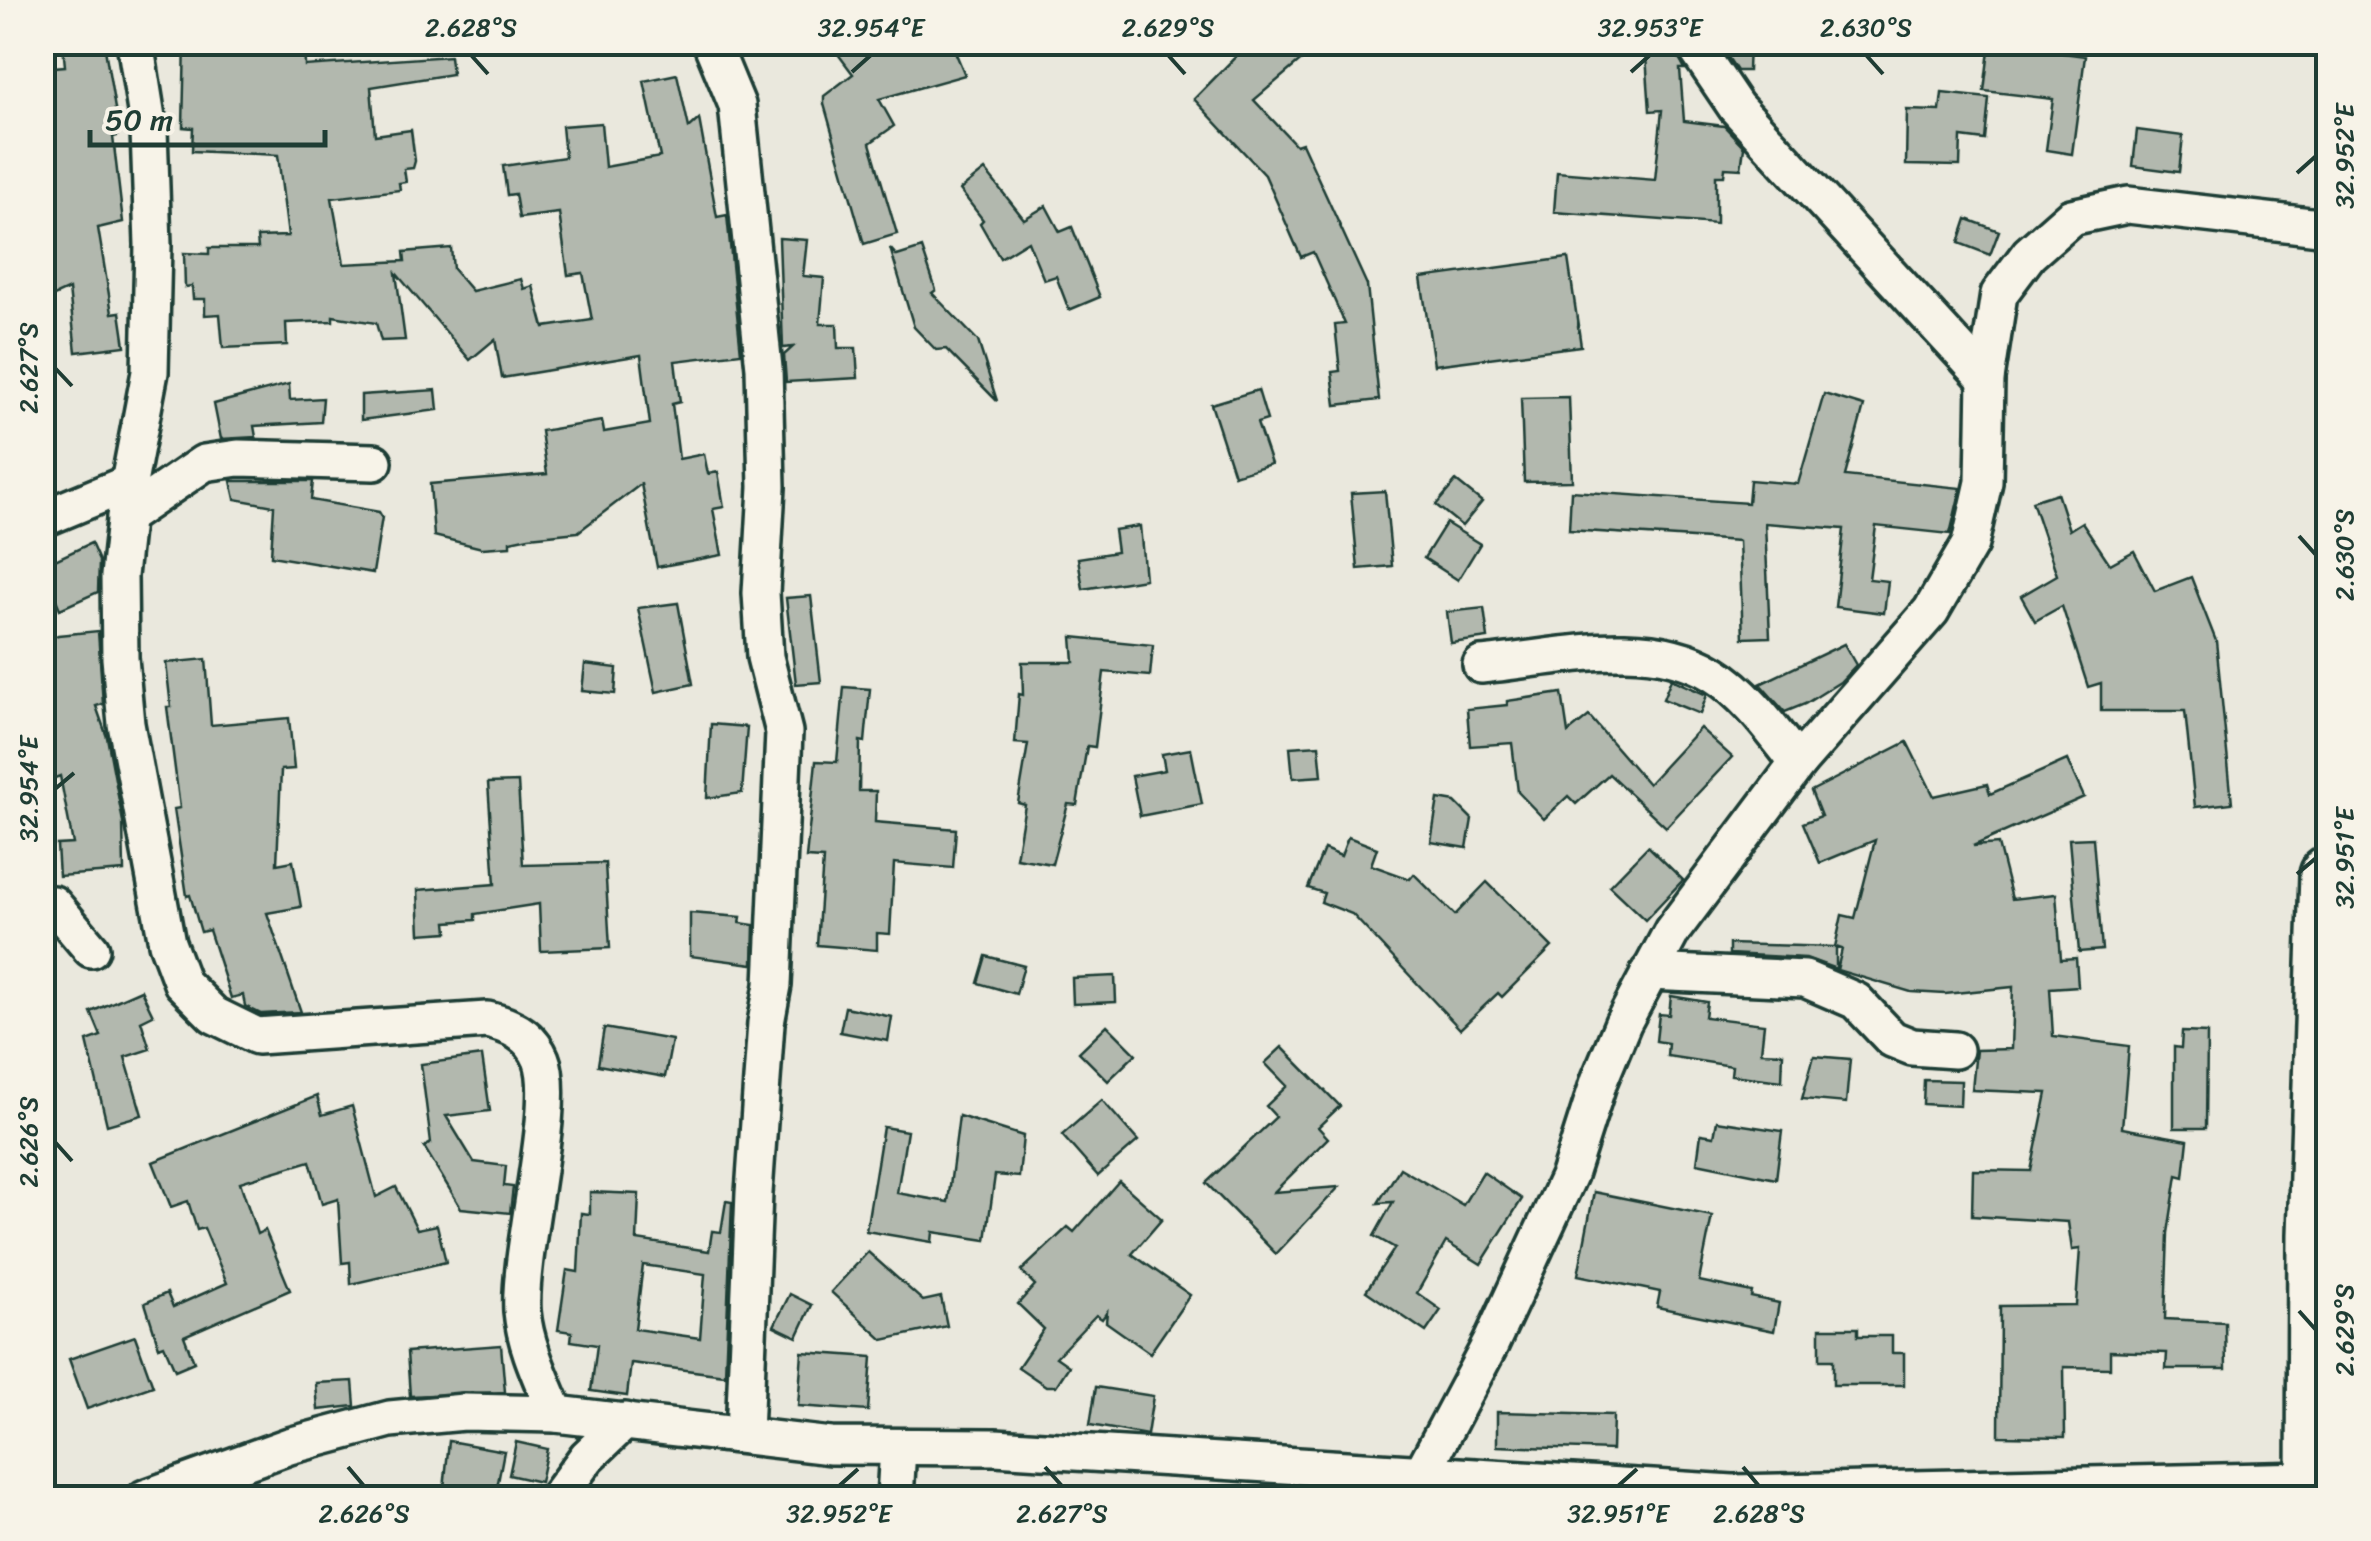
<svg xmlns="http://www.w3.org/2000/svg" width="2371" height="1541" font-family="Sriracha,sans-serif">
<rect width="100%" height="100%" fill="#eae8dd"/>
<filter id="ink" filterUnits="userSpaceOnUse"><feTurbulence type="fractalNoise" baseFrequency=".01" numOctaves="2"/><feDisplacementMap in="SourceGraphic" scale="20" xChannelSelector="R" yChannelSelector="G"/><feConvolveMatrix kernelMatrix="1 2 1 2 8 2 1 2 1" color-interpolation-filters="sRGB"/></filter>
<g filter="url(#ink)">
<g fill="#b2b8ae" stroke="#1f3d34" stroke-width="2.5" fill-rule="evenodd">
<polygon points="185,42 304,42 305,66 450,56 452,74 371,87 375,135 411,130 415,161 413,168 404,169 406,182 399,183 400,190 332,198 344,264 405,261 404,252 451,248 453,269 472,291 521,279 524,289 533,286 544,327 592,320 583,273 568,275 559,213 519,218 515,194 507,195 503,166 565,157 562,126 601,123 605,167 660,157 644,81 677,74 689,128 699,119 717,217 727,215 741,353 675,361 680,402 672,404 679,459 704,454 708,474 718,472 724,507 713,509 722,555 657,567 641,484 578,532 529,537 510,541 510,546 482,548 434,536 430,484 547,474 541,431 602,421 604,432 650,424 641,355 502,378 495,339 470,360 396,273 405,340 381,341 376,323 333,316 333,321 286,323 287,345 223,348 220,314 205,315 205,299 193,299 192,286 185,287 184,253 209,254 209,248 258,248 257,237 288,236 278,155 192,151 193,128 183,127"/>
<polygon points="829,42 951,42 965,75 879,99 894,126 870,143 897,234 864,244 824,104 824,96 853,74"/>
<polygon points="1250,42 1323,42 1254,100 1296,145 1302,143 1367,285 1379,400 1336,405 1332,372 1340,371 1335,325 1345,324 1313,252 1301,257 1265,175 1194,99"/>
<polygon points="1645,42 1671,42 1685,69 1680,69 1684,121 1724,126 1744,147 1741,169 1725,168 1724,176 1716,176 1716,224 1554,212 1557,172 1655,180 1662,110 1650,111"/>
<polygon points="1718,42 1749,42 1748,71 1737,71"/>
<polygon points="1990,42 2057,42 2055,52 2085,56 2072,154 2046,150 2053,99 1984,91"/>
<polygon points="104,43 115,109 117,136 113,137 123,222 98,228 112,313 120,312 125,346 76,352 69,289 43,301 42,68 65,66 63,46"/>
<polygon points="1942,93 1989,98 1985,140 1961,137 1960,166 1906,165 1907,110 1940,111"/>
<polygon points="2137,130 2183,136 2179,172 2133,166"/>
<polygon points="985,170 1024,219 1046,206 1060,232 1072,227 1100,297 1069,310 1056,276 1044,280 1028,241 1000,258 980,223 983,220 960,190"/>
<polygon points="1967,219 1999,231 1990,255 1959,243"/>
<polygon points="779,238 807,240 803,276 824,278 820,324 837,324 838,348 856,348 858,378 786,382 784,355 793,347 783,348"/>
<polygon points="890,248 897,256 922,248 936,290 932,293 978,341 997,401 946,349 936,350 914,327"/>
<polygon points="1568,258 1581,346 1434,365 1421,278"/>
<polygon points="289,384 290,400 323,398 321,422 254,426 256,437 221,439 214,404"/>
<polygon points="436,390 438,410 361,420 361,395"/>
<polygon points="1258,390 1267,420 1257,423 1271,464 1234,475 1211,404"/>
<polygon points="1824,394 1864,406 1845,476 1961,488 1950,534 1876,526 1869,579 1888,581 1884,613 1835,607 1844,529 1765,523 1770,637 1743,638 1739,541 1569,530 1571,491 1748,503 1750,480 1798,484"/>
<polygon points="1569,397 1572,481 1524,482 1521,398"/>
<polygon points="231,481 313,481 311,500 379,512 382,517 373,573 271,556 274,506 235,499"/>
<polygon points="1456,481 1482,502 1462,526 1436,505"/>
<polygon points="1385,491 1392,566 1358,569 1351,493"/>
<polygon points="2057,493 2069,530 2082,522 2110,564 2134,551 2155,591 2191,577 2216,641 2232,803 2195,807 2185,711 2101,711 2101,683 2088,687 2062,606 2035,621 2021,596 2057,575 2032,501"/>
<polygon points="1446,523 1480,544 1458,580 1424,558"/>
<polygon points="1140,526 1145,579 1083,589 1078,558 1117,552 1114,530"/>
<polygon points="91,543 99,561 98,592 60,609 42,566"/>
<polygon points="811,596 821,682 796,684 786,598"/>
<polygon points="678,603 693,684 656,692 638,608"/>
<polygon points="1484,608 1488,638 1451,643 1447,612"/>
<polygon points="98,631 103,704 96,706 107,737 123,822 124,871 59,876 57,845 73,844 60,776 42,783 42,642 58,635"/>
<polygon points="1072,637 1153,645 1150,676 1104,672 1095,747 1087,746 1077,805 1068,804 1052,864 1016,858 1025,805 1018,803 1028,744 1015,743 1019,694 1023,695 1022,662 1074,662"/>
<polygon points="1844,644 1856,665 1840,682 1805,704 1785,712 1760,684"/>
<polygon points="206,659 211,725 289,718 294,769 281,770 277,864 293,861 301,907 267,913 301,1012 261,1014 245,1006 243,995 231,998 209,930 201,932 190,895 187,896 174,809 180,808 167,707 171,707 166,663"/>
<polygon points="585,664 617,668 615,694 582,691"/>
<polygon points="1671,679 1707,695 1700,714 1663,699"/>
<polygon points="844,687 870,689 865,742 860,741 859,791 876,791 875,822 956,829 953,868 894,863 890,934 877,933 877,950 817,945 823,859 806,858 816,761 837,762"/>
<polygon points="1562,693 1568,733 1589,716 1648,784 1700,728 1732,757 1666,827 1609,774 1576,804 1568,796 1544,819 1518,792 1512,743 1470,746 1467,709 1507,705 1507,701"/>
<polygon points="711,724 747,727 742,793 707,798"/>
<polygon points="1907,742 1934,796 1987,784 1990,794 2067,760 2084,797 1973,846 1998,844 2012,899 2056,894 2061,959 2076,958 2078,986 2050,988 2053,1036 2129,1046 2122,1128 2188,1140 2184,1177 2177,1175 2168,1233 2165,1319 2225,1322 2226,1369 2166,1369 2167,1353 2110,1351 2110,1368 2064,1367 2065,1437 1999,1436 2000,1306 2076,1305 2080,1249 2072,1250 2068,1222 1972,1216 1973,1170 2031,1171 2047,1093 1972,1090 1976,1050 2011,1049 2013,987 1945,994 1911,992 1837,970 1842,949 1836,947 1836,969 1806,958 1729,954 1729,944 1835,947 1842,915 1855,918 1875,840 1820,863 1803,823 1821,816 1811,791"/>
<polygon points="1319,745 1322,776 1293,778 1290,747"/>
<polygon points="1191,749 1202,804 1140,816 1132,776 1165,770 1162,754"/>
<polygon points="518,782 523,865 605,863 610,948 541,951 539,904 475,914 475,920 447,922 448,932 420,934 418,890 495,884 488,783"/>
<polygon points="1438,799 1455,802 1472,819 1467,848 1431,842"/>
<polygon points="1348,837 1377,848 1371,865 1410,879 1414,874 1455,915 1487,882 1552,947 1502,997 1498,993 1460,1029 1352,914 1321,902 1324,893 1308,888 1324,849 1341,856"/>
<polygon points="2093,838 2102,950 2079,952 2069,839"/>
<polygon points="1648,846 1683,880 1645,920 1609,886"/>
<polygon points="690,913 741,917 740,923 754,925 753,964 690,956"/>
<polygon points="986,956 1024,966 1016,994 978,983"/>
<polygon points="1115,976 1116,1002 1073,1004 1072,978"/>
<polygon points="141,990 153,1015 141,1021 150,1049 125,1057 142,1115 107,1125 87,1041 101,1036 91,1012"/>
<polygon points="1671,996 1707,1002 1705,1017 1764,1024 1761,1052 1783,1053 1782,1081 1731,1075 1732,1066 1667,1056 1668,1043 1656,1041 1659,1014 1669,1015"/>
<polygon points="845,1007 892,1017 888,1041 840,1032"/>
<polygon points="1107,1025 1136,1054 1108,1081 1079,1052"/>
<polygon points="604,1028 672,1040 665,1077 598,1065"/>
<polygon points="2182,1032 2207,1033 2206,1128 2174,1128 2174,1047 2181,1048"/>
<polygon points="1282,1047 1340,1106 1318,1127 1328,1138 1274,1192 1339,1187 1276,1254 1206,1183 1276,1117 1266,1106 1287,1086 1265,1063"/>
<polygon points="482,1056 490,1111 446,1116 474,1162 506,1166 504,1186 513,1187 510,1213 461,1208 424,1147 431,1143 421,1064"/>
<polygon points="1814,1056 1850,1059 1846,1103 1802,1099"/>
<polygon points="1924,1080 1961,1081 1960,1106 1923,1104"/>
<polygon points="317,1096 322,1115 352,1106 376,1197 396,1187 417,1229 437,1225 446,1262 351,1284 350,1262 342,1263 338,1199 322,1204 310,1161 240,1182 257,1234 265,1230 290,1290 184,1336 194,1362 175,1370 164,1345 159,1347 145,1303 167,1293 173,1307 227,1283 204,1228 197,1230 188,1201 171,1207 153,1162"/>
<polygon points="1102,1100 1138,1141 1098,1176 1062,1135"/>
<polygon points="959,1116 1023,1136 1019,1177 995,1175 986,1240 933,1232 932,1242 866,1231 883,1127 907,1131 897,1193 948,1202"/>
<polygon points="1717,1121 1782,1131 1776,1179 1697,1163 1701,1134 1714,1136"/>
<polygon points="1400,1168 1463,1205 1483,1172 1522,1199 1481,1264 1446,1242 1417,1293 1441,1310 1426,1332 1366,1291 1395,1248 1374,1236 1393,1202 1378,1203"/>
<polygon points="1119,1181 1162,1219 1132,1254 1190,1295 1150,1353 1106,1322 1107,1312 1102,1319 1096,1315 1056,1357 1069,1366 1056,1386 1046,1386 1018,1367 1044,1329 1018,1304 1035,1285 1021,1271 1068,1227 1074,1232"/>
<path d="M590,1192L639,1194L637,1240L709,1251L712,1231L721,1232L726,1201L732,1202L725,1375L631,1363L627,1396L591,1391L597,1345L571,1341L572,1332L558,1330L567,1270L578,1272L581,1213L590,1214ZM643,1265L705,1274L700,1338L635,1329Z"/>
<polygon points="1594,1192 1712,1216 1699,1281 1752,1292 1751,1297 1779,1303 1774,1331 1657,1307 1660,1292 1578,1275"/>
<polygon points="868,1252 923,1301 941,1297 947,1326 883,1340 831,1292"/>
<polygon points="790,1294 812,1305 797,1337 774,1326"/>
<polygon points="1820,1328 1858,1328 1858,1336 1892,1336 1892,1353 1904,1353 1904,1385 1833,1385 1833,1360 1820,1360"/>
<polygon points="135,1336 153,1386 87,1409 69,1359"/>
<polygon points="501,1345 505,1392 410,1396 407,1352"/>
<polygon points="802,1352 872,1357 868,1411 798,1406"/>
<polygon points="353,1381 355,1406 318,1410 316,1383"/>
<polygon points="1096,1387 1153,1396 1147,1435 1090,1425"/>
<polygon points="1497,1412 1613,1415 1612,1450 1497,1446"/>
<polygon points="449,1441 504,1451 495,1498 443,1498"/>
<polygon points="516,1442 547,1449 540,1482 509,1475"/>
</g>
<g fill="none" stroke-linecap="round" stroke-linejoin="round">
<g stroke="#1f3d34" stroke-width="42">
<g id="street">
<path d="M135,42L149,130L153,245L150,372L129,483L119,576L120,658L126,724L167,943L182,983L214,1015L257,1036L487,1020C511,1025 531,1035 541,1059C559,1102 518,1252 522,1311C525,1346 543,1382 556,1414"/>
<polyline points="711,42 737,105 764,368 767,487 761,593 765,657 784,732 773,985 766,1023 754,1193 744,1434"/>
<polyline points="1692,42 1736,107 1986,379"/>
<polyline points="125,517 204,463 238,458 374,462"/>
<polyline points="42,519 129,483"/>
<path d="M1481,665C1556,658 1647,633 1714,674C1748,695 1774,733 1798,763"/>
<polyline points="42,904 53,904 91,949"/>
<polyline points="1649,972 1805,979 1856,1001 1892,1039 1912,1047 1955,1050"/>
<polyline points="145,1498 289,1446 390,1419 464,1412 556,1414 831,1446 995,1447 1733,1493 2315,1480"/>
<polyline points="557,1498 587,1457 625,1421"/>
<polyline points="895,1498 898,1448"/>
<polyline points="1420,1498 1423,1471 1491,1343 1569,1175 1599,1081 1623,1023 1672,931 1798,763 1931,611 1970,544 1984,482 1986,379 1999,294 2029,254 2071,217 2128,205 2328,228"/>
</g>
</g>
<g stroke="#1f3d34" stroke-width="62">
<polyline id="highway" points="2315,1498 2316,1235 2328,875"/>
</g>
<use href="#street" stroke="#f7f3e8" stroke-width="35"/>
<use href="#highway" stroke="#f7f3e8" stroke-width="55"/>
</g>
</g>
<path fill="none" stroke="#1f3d34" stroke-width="4" d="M471,55L488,74M1168,55L1185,74M1866,55L1883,74M852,72L871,55M1631,72L1650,55M2297,173L2316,156M55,368L72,386M2299,536L2316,555M55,789L74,773M2297,874L2316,858M55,1142L72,1161M2299,1311L2316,1330M348,1467L364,1486M1045,1467L1062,1486M1743,1467L1759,1486M839,1486L858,1469M1618,1486L1637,1469"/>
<rect width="2371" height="1541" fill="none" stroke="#f7f3e8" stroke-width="110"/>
<path d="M90 130v15h235v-15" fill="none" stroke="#1f3d34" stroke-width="5"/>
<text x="105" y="130" font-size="30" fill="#1f3d34" stroke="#f7f3e8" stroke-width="8" paint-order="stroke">50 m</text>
<rect x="55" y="55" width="2261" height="1431" fill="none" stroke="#1f3d34" stroke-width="4"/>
<g font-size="25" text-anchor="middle" fill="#1f3d34">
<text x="471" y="36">2.628°S</text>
<text x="871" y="36">32.954°E</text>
<text x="1168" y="36">2.629°S</text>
<text x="1650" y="36">32.953°E</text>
<text x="1866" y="36">2.630°S</text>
<text transform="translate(2344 156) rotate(-90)" y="9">32.952°E</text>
<text transform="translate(28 368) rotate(-90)" y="9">2.627°S</text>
<text transform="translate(2344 555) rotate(-90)" y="9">2.630°S</text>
<text transform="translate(28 789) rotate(-90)" y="9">32.954°E</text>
<text transform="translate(2344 858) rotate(-90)" y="9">32.951°E</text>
<text transform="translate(28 1142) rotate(-90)" y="9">2.626°S</text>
<text transform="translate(2344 1330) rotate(-90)" y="9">2.629°S</text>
<text x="364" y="1522">2.626°S</text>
<text x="839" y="1522">32.952°E</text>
<text x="1062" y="1522">2.627°S</text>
<text x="1618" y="1522">32.951°E</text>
<text x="1759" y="1522">2.628°S</text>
</g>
</svg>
